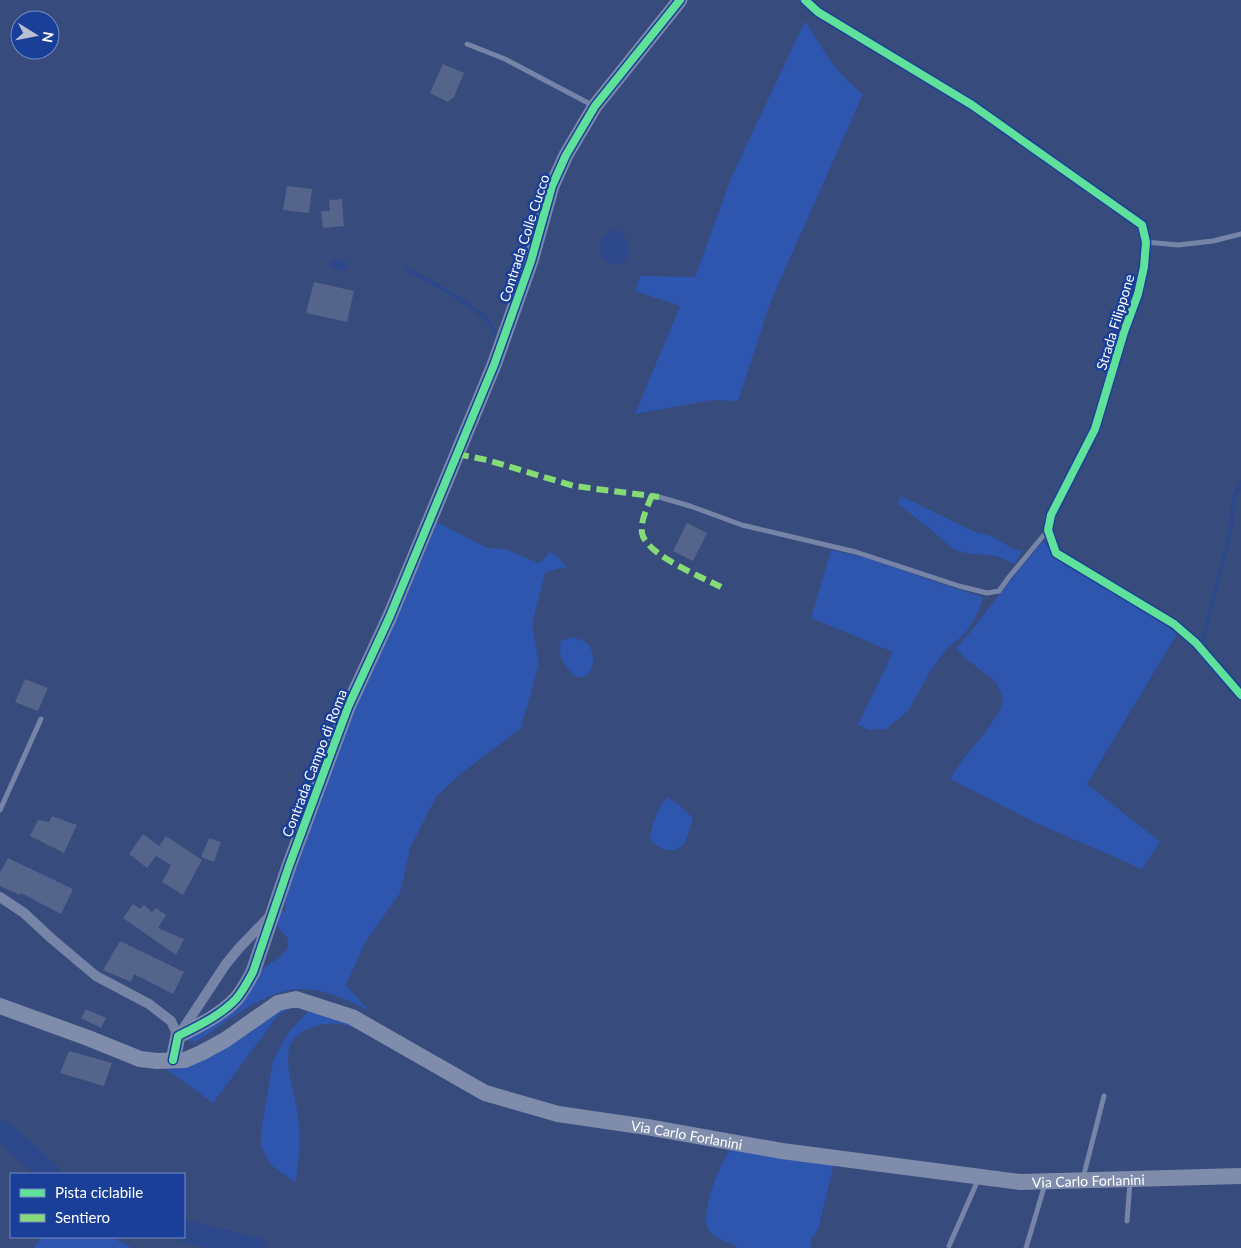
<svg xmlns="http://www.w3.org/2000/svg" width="1241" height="1248" font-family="Lato,sans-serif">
<rect width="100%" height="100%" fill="#374b7c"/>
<g fill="#2e56ae">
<path d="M805,21C822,48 837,75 863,94L770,303L738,401L712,400L635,414L680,306L635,291L640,276L695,277L732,176Z"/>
<polygon points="901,496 975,532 991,536 1015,550 1023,550 1015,564 996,556 965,553 953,549 929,528 898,504"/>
<path d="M433,520L487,548L505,549L539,563L545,558L549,552L557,556L568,569L560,568L545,573L532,624L539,664L521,728L458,776L436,797L410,848L400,893L366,941L346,985L358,999L371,1011C351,1002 327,990 305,989C268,987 229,1020 199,1040L191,1042L188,1039L189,1037L262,969L279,958L287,949L288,939L276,924L280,908L285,912V896L350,716Z"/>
<polygon points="1043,541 1052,551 1152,613 1177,634 1087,784 1160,842 1142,869 1034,822 950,779 963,759 984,734 1000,711 1003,699 996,682 965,658 956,648 968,635 1017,572"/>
<polygon points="831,550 867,558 942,584 983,597 979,610 969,628 963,635 946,650 931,670 908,711 886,729 869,730 858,725 893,652 811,618"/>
<path d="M572,637C576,639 581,639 584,641C603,653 589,694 569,670C560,660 559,653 561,641Z"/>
<path d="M668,798L677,803L693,818C690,825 689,835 685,842C675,856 660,850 650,840C652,826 657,806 668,798Z"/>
<path d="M298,1002C344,1013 384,1040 423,1066C406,1056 389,1047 373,1038C365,1034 357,1028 349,1026C332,1019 296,1027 290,1046C284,1065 294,1091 297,1110C301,1131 300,1161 295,1182L271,1165L261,1146V1132L273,1061L288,1033L313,1006H294L279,1014L213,1103L166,1069L168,1064L197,1058L274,1010L286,1005Z"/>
<path d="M732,1147L834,1164L818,1230L810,1240L812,1248H739C731,1242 715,1240 709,1231C698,1213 721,1162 732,1147Z"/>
<polygon points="42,1237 111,1237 132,1248 34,1248"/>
</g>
<g fill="#2d488a">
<path d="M615,229C626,233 632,246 627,258C604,282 587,236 615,229Z"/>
<polygon points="335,259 347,262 347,269 343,271 332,268 331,263"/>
</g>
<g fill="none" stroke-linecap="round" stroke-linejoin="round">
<g stroke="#2d488a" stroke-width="4">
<path d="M407,269C426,280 484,309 492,327C494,329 494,332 494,334"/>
<polyline points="1203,640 1230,534 1234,498 1241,483"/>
</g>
<g stroke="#2d488a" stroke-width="22">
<polyline points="0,1131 6,1134 50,1174"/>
<polyline points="184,1231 255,1248"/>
</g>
</g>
<g fill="#54648b">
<polygon points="443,64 464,73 454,97 448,102 430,93"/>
<polygon points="287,186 312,189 309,213 283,210"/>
<polygon points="342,199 344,226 323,228 321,211 330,211 329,200"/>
<polygon points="314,282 354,291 347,322 306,313"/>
<polygon points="687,523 707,533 693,561 673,551"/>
<polygon points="25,679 48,688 38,711 15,702"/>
<polygon points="52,816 77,825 64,853 30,836 38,820 49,822"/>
<polygon points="143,834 159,846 166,836 202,860 183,895 162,882 171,865 156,856 147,868 129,854"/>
<polygon points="209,838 221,842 214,862 201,857"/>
<polygon points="8,858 73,889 61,914 21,893 20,895 0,886 0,872"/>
<polygon points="133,904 140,909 144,905 152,912 156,908 166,915 158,928 184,939 176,955 123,918"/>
<polygon points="120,941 184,972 173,994 134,974 131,982 103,970"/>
<polygon points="86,1009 106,1018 101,1028 81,1018"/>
<polygon points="69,1051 112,1063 104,1086 60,1073"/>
</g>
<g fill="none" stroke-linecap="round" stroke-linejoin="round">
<g stroke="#7684a7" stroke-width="5">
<polyline points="467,44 505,59 592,105"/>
<polyline points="1146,242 1178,245 1213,241 1241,234"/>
<polyline points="659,497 690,506 742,525 856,552 959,586 987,593 999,591 1009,577 1048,530"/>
<polyline points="0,810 41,719"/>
<polyline points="1083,1178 1104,1096"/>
<polyline points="1127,1221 1130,1182"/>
<polyline points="949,1246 978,1180"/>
<polyline points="1026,1248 1045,1184"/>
</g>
<g stroke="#7684a7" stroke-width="10">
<polyline points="805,0 818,12 972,105 1142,225 1146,242 1144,267 1138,294 1124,332 1095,429 1051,515 1048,530 1056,553 1174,624 1196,643 1241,695"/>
<polyline points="0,897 24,913 52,939 96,976 149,1004 171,1021 178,1036"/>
<polyline points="179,1035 226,964 240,947 270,916"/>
</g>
<path stroke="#7c8aaa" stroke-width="15" d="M173,1060L178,1036C198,1026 221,1015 236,999C243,991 248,981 253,972L289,866L348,707L390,616L494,365L531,261L552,186L566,155L595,106L680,0"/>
<path stroke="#7f8cac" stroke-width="16" id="s1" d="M0,1006L88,1038L140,1059L157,1061L185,1060L201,1053L225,1040L278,1003L296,999L352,1017L485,1093L558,1114L647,1127L782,1151L1020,1182L1241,1176"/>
<g stroke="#86db77" stroke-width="6" stroke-dasharray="12 6" stroke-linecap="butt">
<polyline points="457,454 487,460 574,486 659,497"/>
<path d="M652,495C648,506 640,521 642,533C646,555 702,577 721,587"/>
</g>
<g stroke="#1a3f99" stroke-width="11">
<g id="cycleway">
<polyline points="805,0 818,12 972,105 1142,225 1146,242 1144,267 1138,294 1124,332 1095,429 1051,515 1048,530 1056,553 1174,624 1196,643 1241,695"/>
<path d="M173,1060L178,1036C198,1026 221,1015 236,999C243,991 248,981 253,972L289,866L348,707L390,616L494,365L531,261L552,186L566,155L595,106L680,0"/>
</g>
</g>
<use href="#cycleway" stroke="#60e19b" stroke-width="8"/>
</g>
<g text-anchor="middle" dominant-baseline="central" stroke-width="5" stroke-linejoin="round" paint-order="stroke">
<g font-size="14" fill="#fff" stroke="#1a3f99">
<text transform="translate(524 238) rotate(-72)">Contrada Colle Cucco</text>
<text transform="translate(1115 322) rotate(-73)">Strada Filippone</text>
<text transform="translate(314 763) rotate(-69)">Contrada Campo di Roma</text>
<text stroke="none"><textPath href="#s1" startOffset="741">Via Carlo Forlanini</textPath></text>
<text stroke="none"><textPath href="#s1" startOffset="1146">Via Carlo Forlanini</textPath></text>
</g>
</g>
<rect x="10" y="1173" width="175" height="65" fill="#1a3f99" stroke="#768cc2"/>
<rect x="20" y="1189" width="25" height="8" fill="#60e19b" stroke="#768cc2"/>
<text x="55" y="1198" font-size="15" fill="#ffffff">Pista ciclabile</text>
<rect x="20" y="1214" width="25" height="8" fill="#86db77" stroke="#768cc2"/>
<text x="55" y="1223" font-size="15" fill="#ffffff">Sentiero</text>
<g transform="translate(35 35) rotate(100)"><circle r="24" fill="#1a3f99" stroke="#768cc2"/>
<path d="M0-4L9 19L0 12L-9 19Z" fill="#b9c0d1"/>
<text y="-8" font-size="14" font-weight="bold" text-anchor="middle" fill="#ffffff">N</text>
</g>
</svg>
